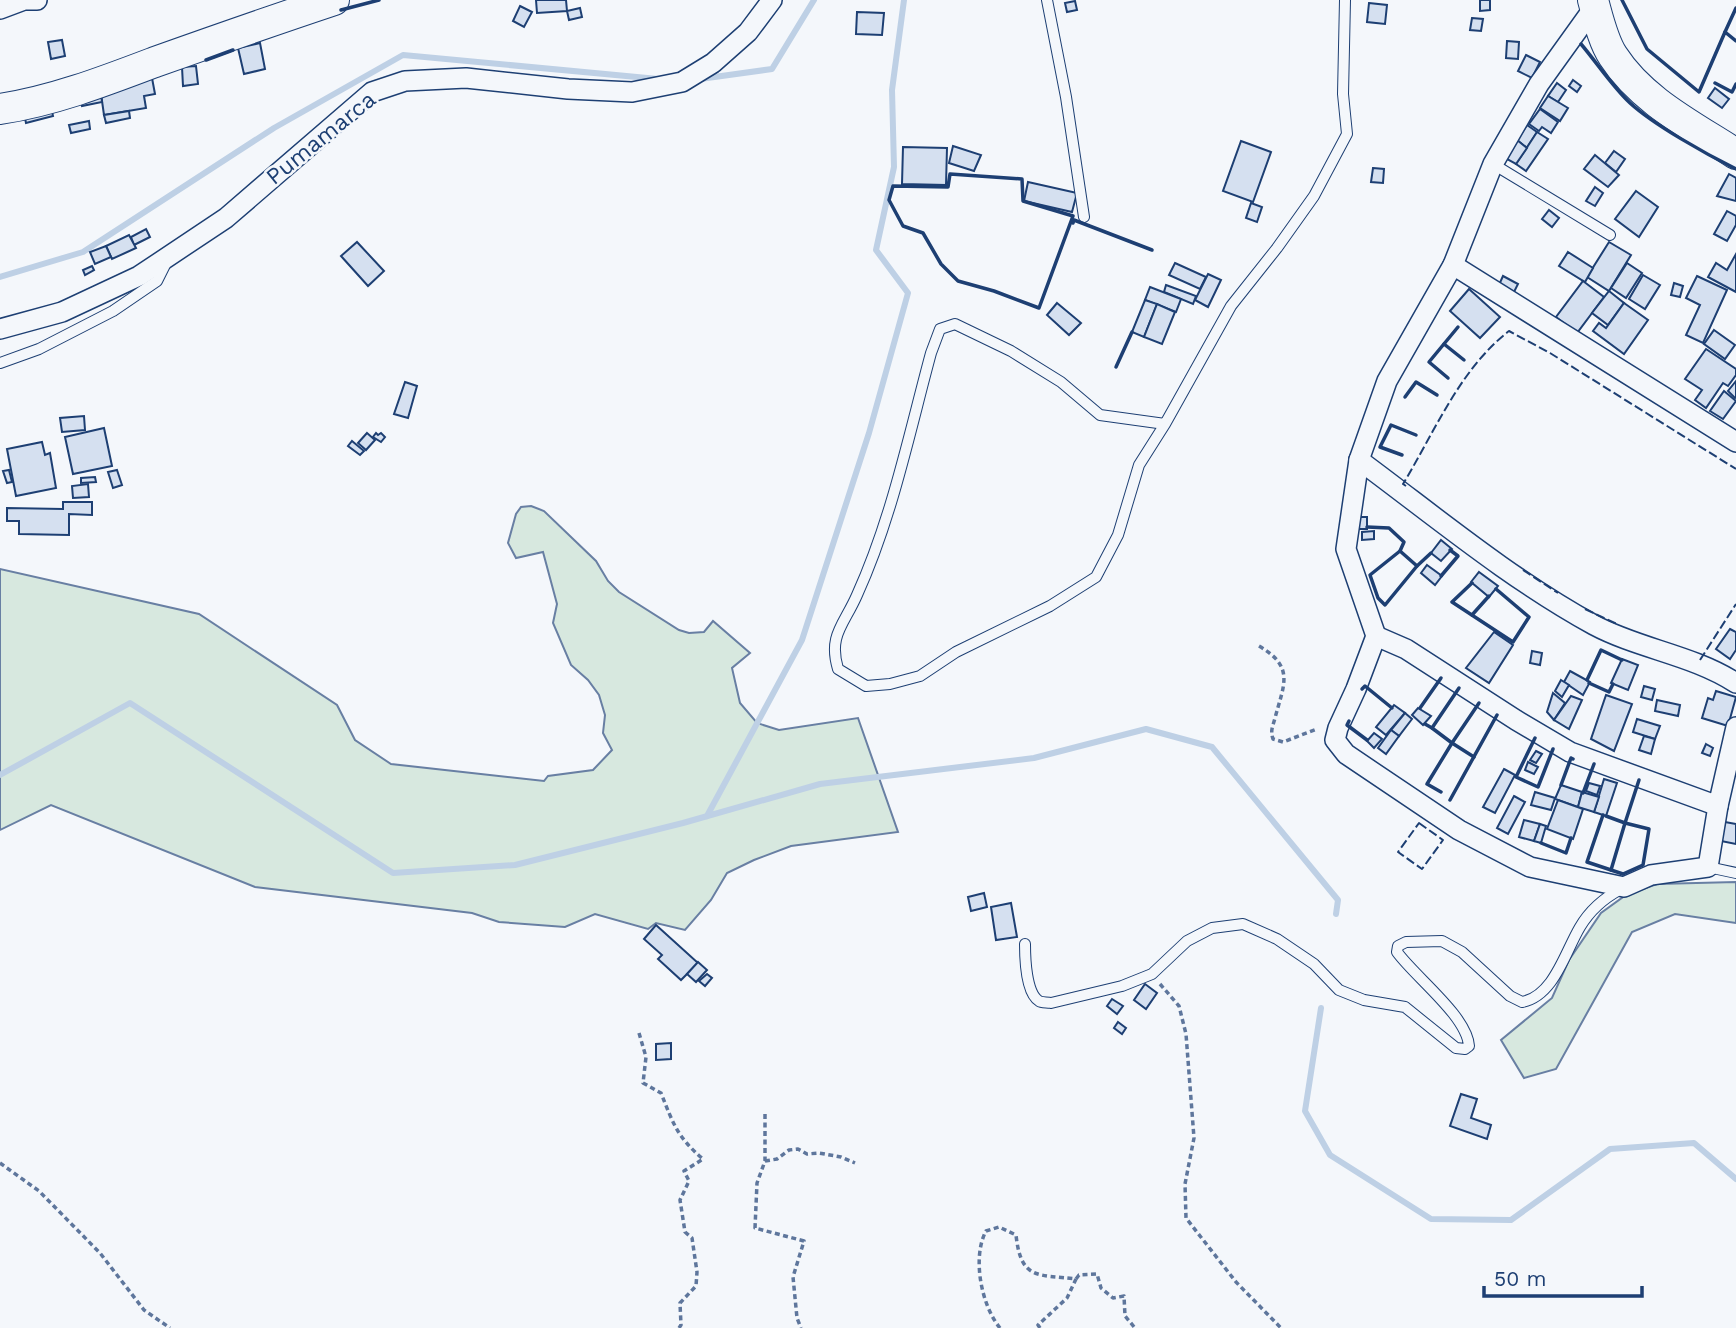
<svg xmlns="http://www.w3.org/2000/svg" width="1736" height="1328" font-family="'Work Sans',sans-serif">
<rect width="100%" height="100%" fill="#f4f7fb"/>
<g fill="#d7e8df" stroke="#687fa3" stroke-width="2">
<polygon points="531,506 544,511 596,561 608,581 619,592 679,630 689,633 704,632 713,621 750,653 732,668 740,703 757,723 779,730 858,718 898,832 791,846 754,860 727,873 711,900 685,930 656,923 648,929 595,914 565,927 499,922 472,913 255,887 51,805 0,830 0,569 199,614 337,705 355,740 391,764 544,781 548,776 593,770 612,750 603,733 605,715 599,695 588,680 571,665 553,623 557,604 543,552 516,558 508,543 516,514 521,507"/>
<polygon points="1736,882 1736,923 1675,914 1632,932 1556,1069 1524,1078 1501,1040 1552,998 1569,960 1601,913 1626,895 1657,884"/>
</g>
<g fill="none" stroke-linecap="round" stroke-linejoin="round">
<g stroke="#bed0e5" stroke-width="6">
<polyline points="700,79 772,69 814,0"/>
<polyline points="0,277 83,252 274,128 403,55 658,79"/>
<polyline points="0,775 130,703 393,873 515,865 683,823 820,784 1034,758 1146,729 1212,747 1338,900 1336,914"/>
<polyline points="707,816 802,640 869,433 908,293 876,250 894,167 892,90 904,0"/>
<polyline points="1321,1008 1305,1111 1330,1155 1431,1219 1511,1220 1610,1149 1694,1143 1736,1179"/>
</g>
</g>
<g fill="#d5e0f0" stroke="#1d3f73" stroke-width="2">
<polygon points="536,0 566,0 567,11 537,13"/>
<polygon points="1480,0 1490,0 1490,10 1480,11"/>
<polygon points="1075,1 1077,10 1067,12 1065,3"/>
<polygon points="1369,3 1387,5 1385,24 1367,22"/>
<polygon points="520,6 532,12 524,27 513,21"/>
<polygon points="580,8 582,17 569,20 567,11"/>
<polygon points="857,12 884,13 882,35 856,34"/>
<polygon points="1472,18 1483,19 1481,31 1470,30"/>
<polygon points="62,40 65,56 51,59 48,42"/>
<polygon points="1507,41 1519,42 1518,59 1506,58"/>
<polygon points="260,43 265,69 244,74 238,48"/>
<polygon points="1526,55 1540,62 1532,78 1518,71"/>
<polygon points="196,66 198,84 183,86 182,67"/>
<polygon points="152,78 155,94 144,96 146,108 104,115 100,87"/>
<polygon points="1573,80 1581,86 1577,92 1569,86"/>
<polygon points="1557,83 1566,90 1558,102 1548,96"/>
<polygon points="100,87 102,102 82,106 79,91"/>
<polygon points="1715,88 1729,99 1722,108 1708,98"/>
<polygon points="1548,96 1568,108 1560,121 1540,108"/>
<polygon points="50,102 53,116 26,123 23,108"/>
<polygon points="1540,109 1558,122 1551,133 1542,127 1539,131 1529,124"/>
<polygon points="129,111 130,118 106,123 104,115"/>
<polygon points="89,121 90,129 71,133 69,125"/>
<polygon points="1527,125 1537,132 1527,148 1517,140"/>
<polygon points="1537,132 1548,139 1526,171 1516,164"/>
<polygon points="1517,140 1527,148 1516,164 1505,158"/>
<polygon points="1241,141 1271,152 1253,202 1223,191"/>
<polygon points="953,146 981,155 974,171 949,163"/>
<polygon points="903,147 947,148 946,185 902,184"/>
<polygon points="1614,151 1625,159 1616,172 1605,163"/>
<polygon points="1595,155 1619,175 1608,187 1584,169"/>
<polygon points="1373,168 1384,169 1383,183 1371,182"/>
<polygon points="1729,174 1736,178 1736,201 1717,196"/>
<polygon points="1028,182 1077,193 1072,212 1024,201"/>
<polygon points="1595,187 1603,193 1595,206 1586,201"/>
<polygon points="1636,191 1658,207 1639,237 1615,219"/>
<polygon points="1251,203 1262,207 1257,222 1246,218"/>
<polygon points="1549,210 1559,218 1552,227 1542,219"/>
<polygon points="1727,211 1736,216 1736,225 1727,241 1714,234"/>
<polygon points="146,229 150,237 134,245 131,237"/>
<polygon points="129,235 136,248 112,259 106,246"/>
<polygon points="357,242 384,271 368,286 341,256"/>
<polygon points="1609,242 1631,255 1609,291 1587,277"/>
<polygon points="106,246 111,257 95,264 90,252"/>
<polygon points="1568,252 1593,268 1585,282 1559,266"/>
<polygon points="1736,254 1736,292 1708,277 1716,263 1727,270"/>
<polygon points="1175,263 1206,277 1200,289 1169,275"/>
<polygon points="1627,263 1642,273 1626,298 1611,288"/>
<polygon points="92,266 94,270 85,275 83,270"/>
<polygon points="1208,274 1221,280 1208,307 1195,300"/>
<polygon points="1643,275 1660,285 1645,309 1629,299"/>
<polygon points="1503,276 1518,284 1513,294 1498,287"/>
<polygon points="1697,276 1727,290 1703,343 1686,335 1700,305 1686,298"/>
<polygon points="1583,281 1604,297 1577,333 1556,317"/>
<polygon points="1674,283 1683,286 1680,297 1671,295"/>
<polygon points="1166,285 1196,296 1193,304 1164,292"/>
<polygon points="1150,287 1181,299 1176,312 1145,300"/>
<polygon points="1469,289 1500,317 1480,338 1450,311"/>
<polygon points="1609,291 1624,303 1608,325 1592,313"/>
<polygon points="1145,300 1157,304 1144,337 1132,332"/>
<polygon points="1057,303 1081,323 1069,335 1047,315"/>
<polygon points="1624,303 1648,320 1624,354 1593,331 1599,323 1606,328"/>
<polygon points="1157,304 1175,312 1162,344 1144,337"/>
<polygon points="1714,330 1735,345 1725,359 1704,344"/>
<polygon points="1706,349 1736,369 1736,375 1728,386 1723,383 1706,408 1695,400 1702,390 1685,379"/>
<polygon points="1736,381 1736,397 1735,398 1728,391"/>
<polygon points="405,382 417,386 408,418 394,414"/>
<polygon points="1724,391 1736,401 1723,419 1710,411"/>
<polygon points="84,416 85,430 62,432 60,418"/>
<polygon points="104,428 112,466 73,474 65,437"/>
<polygon points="367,433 375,440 366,450 358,443"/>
<polygon points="376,433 378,435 381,433 385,437 381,442 373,437"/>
<polygon points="352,441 364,451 360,455 348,446"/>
<polygon points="42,442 45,455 50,453 56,488 16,496 7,449"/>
<polygon points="9,470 12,482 7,483 3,471"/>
<polygon points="117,470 122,485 113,488 108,472"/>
<polygon points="95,477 96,482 81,483 81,478"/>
<polygon points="88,484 89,497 73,498 72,486"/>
<polygon points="63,502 92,502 92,515 69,514 69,535 19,534 19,521 7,521 7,508 63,509"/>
<polygon points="1359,517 1367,517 1367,529 1358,529"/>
<polygon points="1374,531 1374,539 1362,540 1362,532"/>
<polygon points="1441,540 1452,549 1441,561 1431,553"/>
<polygon points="1427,565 1442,576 1435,585 1421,573"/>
<polygon points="1479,572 1498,586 1489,597 1471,582"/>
<polygon points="1730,629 1736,632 1736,650 1730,659 1716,649"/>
<polygon points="1494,632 1513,645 1489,683 1466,668"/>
<polygon points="1532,651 1542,653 1540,665 1530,663"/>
<polygon points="1622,659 1638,665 1628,690 1611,683"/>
<polygon points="1570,671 1590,682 1583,695 1564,682"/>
<polygon points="1561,680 1569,685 1562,697 1555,691"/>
<polygon points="1644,686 1655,689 1652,700 1641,697"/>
<polygon points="1716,691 1736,697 1728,726 1702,718 1708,698 1713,700"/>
<polygon points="1553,693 1565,703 1554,720 1547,712"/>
<polygon points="1606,695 1632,704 1614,751 1591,739"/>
<polygon points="1571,696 1582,700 1569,729 1554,720"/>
<polygon points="1657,700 1680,705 1678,716 1655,711"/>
<polygon points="1394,705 1405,713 1386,735 1376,727"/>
<polygon points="1418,708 1431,716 1423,725 1412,715"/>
<polygon points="1405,713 1412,719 1399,736 1391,730"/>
<polygon points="1637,719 1660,726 1655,739 1633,732"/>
<polygon points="1391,730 1399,736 1386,754 1378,748"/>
<polygon points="1374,733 1382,739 1374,748 1367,741"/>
<polygon points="1644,736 1655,739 1651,754 1639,750"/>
<polygon points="1706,744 1713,748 1710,756 1702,753"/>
<polygon points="1536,751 1542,754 1536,763 1530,760"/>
<polygon points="1528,762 1538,767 1534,774 1525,770"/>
<polygon points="1504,769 1515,775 1495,813 1483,807"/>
<polygon points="1604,779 1617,783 1606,816 1594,812"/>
<polygon points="1589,783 1600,786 1597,795 1586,791"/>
<polygon points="1561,785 1582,792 1578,807 1555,799"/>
<polygon points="1535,792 1555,798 1551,810 1531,805"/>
<polygon points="1582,792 1599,797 1594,812 1578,807"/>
<polygon points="1514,796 1525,802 1508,834 1497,828"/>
<polygon points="1558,800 1583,809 1573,839 1547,829"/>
<polygon points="1524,820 1540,824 1534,841 1519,837"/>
<polygon points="1725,822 1736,824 1736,844 1721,841"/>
<polygon points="1540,824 1546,826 1541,843 1534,841"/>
<polygon points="984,893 987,907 971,911 968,897"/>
<polygon points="1011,903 1017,937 996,940 991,907"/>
<polygon points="656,925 698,963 681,980 658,959 662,955 644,939"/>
<polygon points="698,962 707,970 696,982 687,974"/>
<polygon points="707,974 712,978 705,986 699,981"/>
<polygon points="1145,984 1157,993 1146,1009 1134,1000"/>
<polygon points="1112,999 1123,1006 1117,1014 1107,1006"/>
<polygon points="1118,1022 1126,1028 1122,1034 1114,1028"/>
<polygon points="671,1043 671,1059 656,1060 656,1044"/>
<polygon points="1461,1094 1477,1099 1471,1118 1491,1125 1487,1139 1450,1126"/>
</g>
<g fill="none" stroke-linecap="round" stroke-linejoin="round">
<g stroke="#1d3f73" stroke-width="12">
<g id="service">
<polyline points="1047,0 1066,97 1084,217"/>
<polyline points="1493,164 1610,235"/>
<polyline points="0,363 39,349 113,311 157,281 166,263"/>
<path d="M1165,424L1100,415L1061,382L1011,351L955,324L940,329L931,353C909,434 892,518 857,595C844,625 828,635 838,669L866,686L890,684L920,676L956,652L1050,606L1096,577L1118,535L1139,465L1165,424L1231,306L1277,248L1314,196L1347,134L1343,94L1345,0"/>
<polyline points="1708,867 1736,873"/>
<path d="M1025,944C1025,958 1026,993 1039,1001C1042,1003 1047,1002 1051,1003L1122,986L1152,974L1187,941L1212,928L1243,924L1277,939L1314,964L1339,990L1364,1000L1405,1007L1456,1048L1465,1049L1469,1046C1467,1016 1415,977 1397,952L1398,946L1406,942L1442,941L1462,952L1510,996L1522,1002C1554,996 1565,952 1580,927C1590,910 1604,898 1621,889"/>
</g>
</g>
<g stroke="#1d3f73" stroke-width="22">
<g id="minor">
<polyline points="1595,6 1539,84 1493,164 1453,265 1387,381 1359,460 1346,549 1376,636 1356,689 1338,728 1335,740 1346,754 1459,830 1530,867 1624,887 1651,875 1708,867 1718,806"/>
<polyline points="0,9 24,0 37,0"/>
<polyline points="1453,265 1736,442"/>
<polyline points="0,329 62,312 139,276 226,218 372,92 405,81 466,78 568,89 632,92 682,82 713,63 748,32 772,0"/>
<path d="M1359,460C1436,517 1510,579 1594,625C1639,649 1693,655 1736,683"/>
<polyline points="1376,636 1406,649 1516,720 1570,752 1718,806 1736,727"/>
</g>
</g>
<g stroke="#1d3f73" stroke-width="32">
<g id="primary">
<path d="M1593,0C1598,18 1603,41 1613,56C1642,101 1693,126 1736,154"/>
<path d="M0,109C53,101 105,81 155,62C214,41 274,20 334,0"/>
</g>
</g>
<g stroke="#5e769c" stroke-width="3.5" stroke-dasharray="5 3.5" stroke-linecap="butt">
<path d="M1259,646C1295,667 1284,684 1275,718C1273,726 1270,730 1273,739L1283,742L1317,729"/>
<polyline points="1160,984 1179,1006 1186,1034 1194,1138 1185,1184 1186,1218 1236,1282 1281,1328"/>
<path d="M639,1033L646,1057L643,1083L661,1093C673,1123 677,1137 703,1159L684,1171L689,1181L680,1200L685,1232L692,1238L697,1272L696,1286L680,1303L681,1325L679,1328"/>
<polyline points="765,1114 765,1161 757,1183 755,1228 804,1241 793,1277 797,1318 801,1328"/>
<polyline points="765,1161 777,1159 789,1150 798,1149 807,1154 819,1153 841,1157 855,1163"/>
<polyline points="0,1163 39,1191 100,1253 144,1310 170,1328"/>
<path d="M1000,1328C981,1305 972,1257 986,1231L999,1227L1016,1235C1021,1281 1038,1274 1076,1279L1079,1275L1097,1274L1101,1288L1113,1298L1124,1296L1125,1316L1135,1328"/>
<polyline points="1040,1328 1038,1325 1067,1298 1076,1279"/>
</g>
<use href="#service" stroke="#f4f7fb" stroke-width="10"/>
<use href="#minor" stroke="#f4f7fb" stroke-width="19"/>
<use href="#primary" stroke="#f4f7fb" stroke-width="30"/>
<g stroke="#1d3f73" stroke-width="2" stroke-dasharray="9 3.5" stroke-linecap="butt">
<path d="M1406,486L1403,484C1435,431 1460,369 1509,331L1550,353L1736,469"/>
<polyline points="1523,570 1558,593"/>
<polyline points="1585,609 1617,624"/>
<polyline points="1700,660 1736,604"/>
<polygon points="1419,823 1443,840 1422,869 1398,852"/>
</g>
<g stroke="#1d3f73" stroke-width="3.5">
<polyline points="1622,0 1647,49 1699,92 1725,32 1736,41"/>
<polyline points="341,10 379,0"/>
<polyline points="1725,32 1736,8"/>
<path d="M1581,44C1597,63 1612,86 1630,103C1654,125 1706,154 1736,169"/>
<polyline points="206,60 233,50"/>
<polyline points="1715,83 1732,92 1736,84"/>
<polygon points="950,174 1022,179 1023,201 1073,216 1039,308 994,291 958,281 941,264 923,233 903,226 889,200 893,186 948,187"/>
<polyline points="1073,223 1074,220 1152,250"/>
<polyline points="1444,344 1464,360"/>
<polyline points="1116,367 1132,332"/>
<polyline points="1448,378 1429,362 1458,327"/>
<polyline points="1405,397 1416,382 1437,395"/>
<polyline points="1402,455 1380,447 1391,425 1416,435"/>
<polyline points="1367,527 1389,528 1404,542 1400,551"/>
<polygon points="1400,551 1417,566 1385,605 1378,598 1370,575"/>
<polyline points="1417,566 1431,553"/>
<polyline points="1441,576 1458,556 1450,550"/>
<polyline points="1472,583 1452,602 1513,642 1529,617 1496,589"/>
<polyline points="1472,615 1489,596"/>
<polyline points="1587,680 1601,650 1622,660"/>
<polyline points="1589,683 1609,692 1613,684"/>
<polyline points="1362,689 1365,686 1392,708"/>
<polyline points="1420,708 1441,678"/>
<polyline points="1349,721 1347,725 1367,740"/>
<polyline points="1425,724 1432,728 1459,688"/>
<polyline points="1432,728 1452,743 1479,703"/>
<polyline points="1535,738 1516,777 1538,787 1553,749"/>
<polyline points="1561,785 1571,758 1573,759"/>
<polyline points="1441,792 1427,784 1452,743 1474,757"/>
<polyline points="1583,793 1594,764"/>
<polyline points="1450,800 1497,715"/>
<polyline points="1603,815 1587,862 1623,874 1643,865 1649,829 1625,823 1639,780"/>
<polyline points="1606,816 1625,823 1611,870"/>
<polyline points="1541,843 1566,853 1571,838"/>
</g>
</g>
<g text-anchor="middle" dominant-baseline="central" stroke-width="5" stroke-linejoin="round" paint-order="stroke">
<g font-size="23" fill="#1d3f73" stroke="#f4f7fb">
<text transform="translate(321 138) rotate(-39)">Pumamarca</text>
</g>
</g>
<path d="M1484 1286v10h158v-10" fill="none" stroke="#1d3f73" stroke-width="3.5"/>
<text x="1494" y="1286" font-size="21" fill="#1d3f73" stroke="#f4f7fb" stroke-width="5" paint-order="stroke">50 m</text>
</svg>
